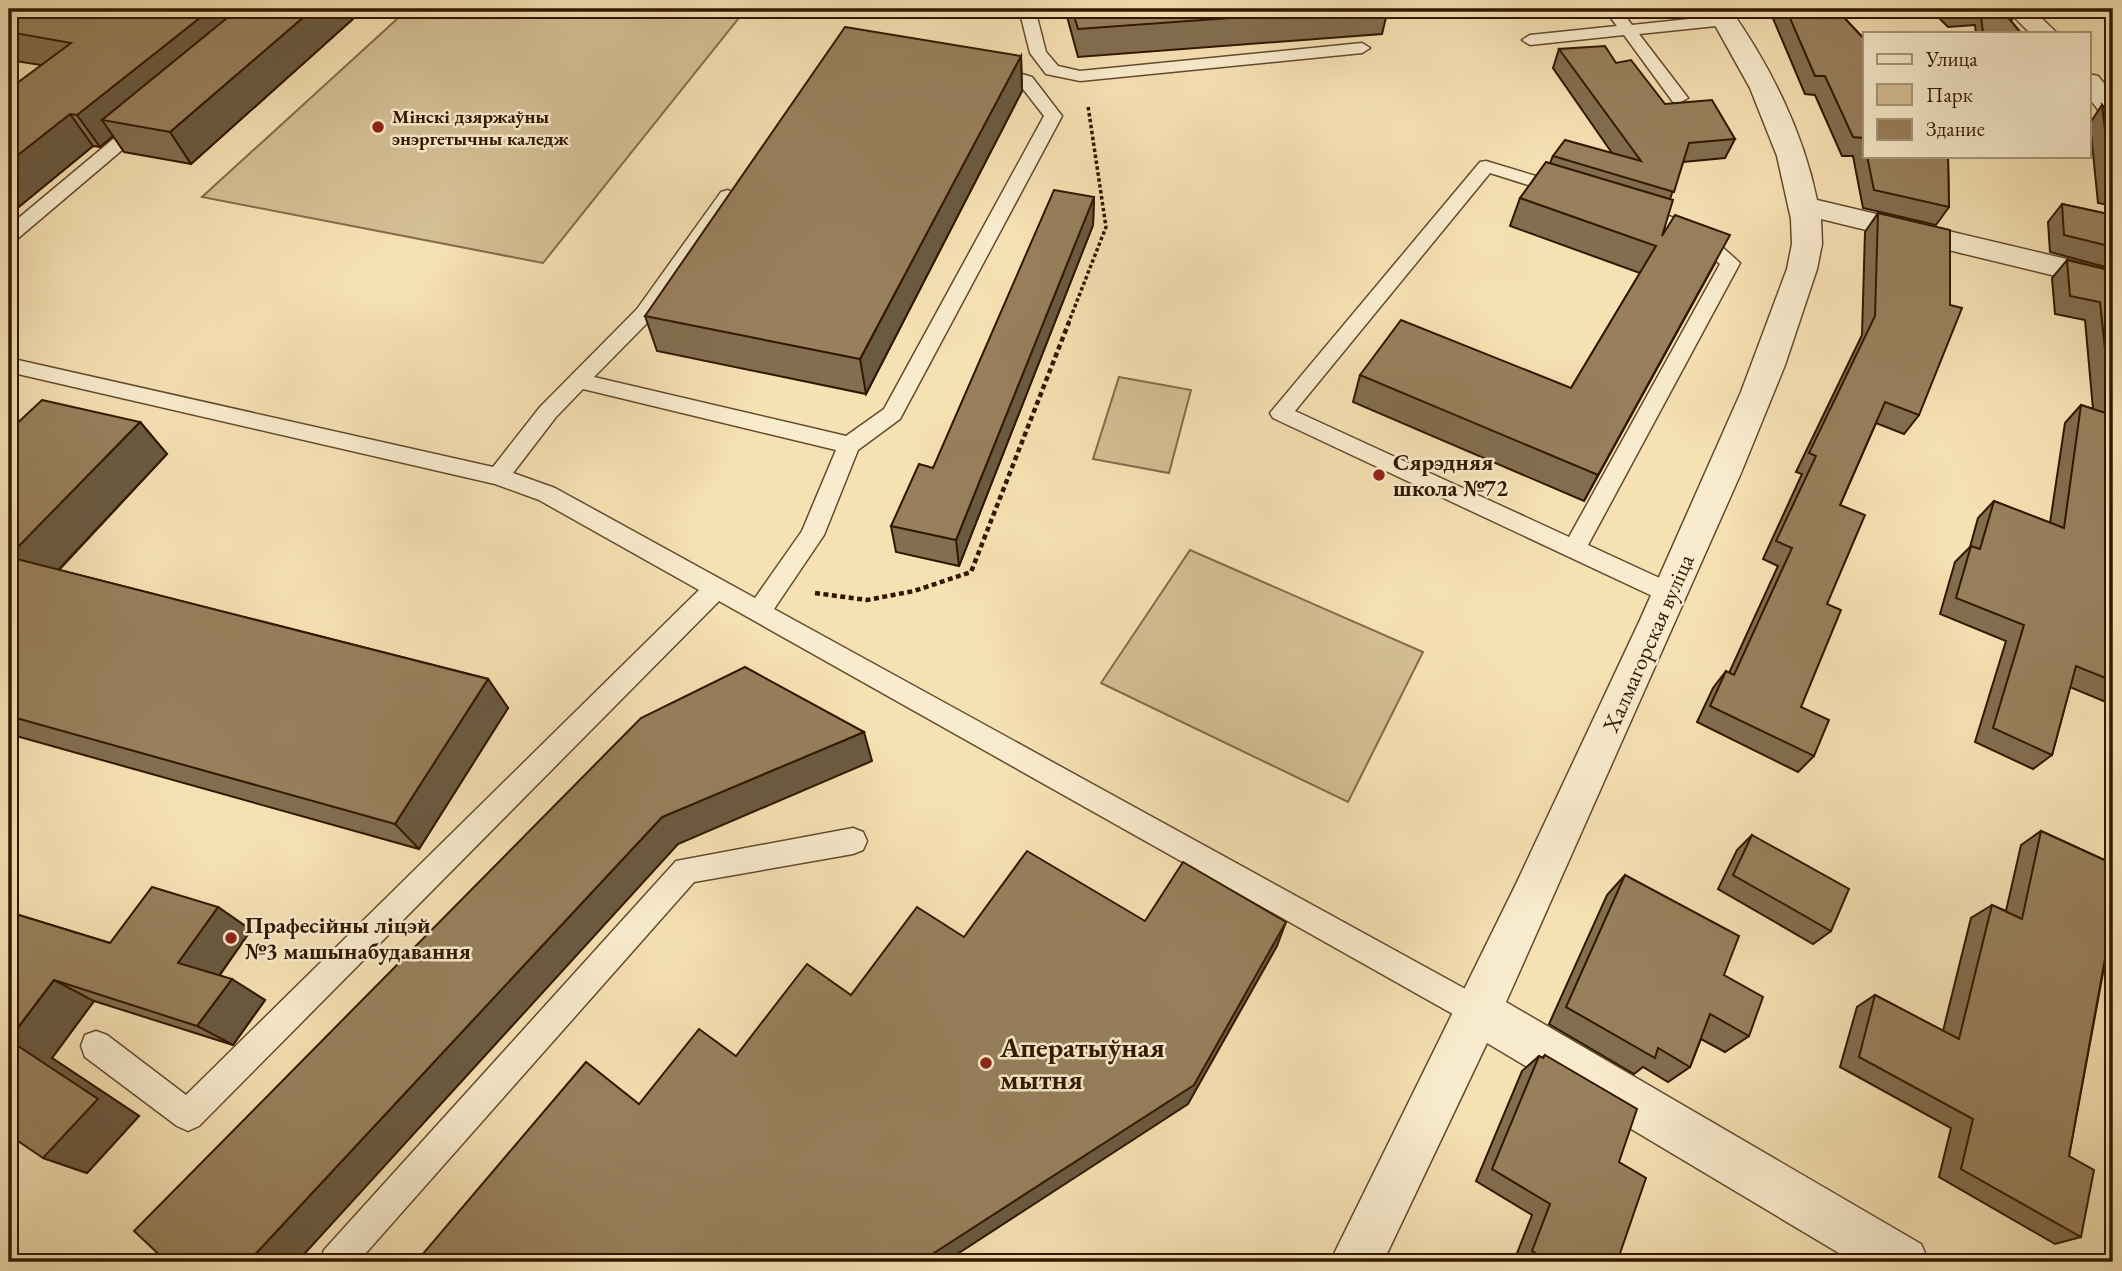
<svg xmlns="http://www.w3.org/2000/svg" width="2122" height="1271" font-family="'EB Garamond',serif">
<rect width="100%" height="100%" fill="#f6e1b3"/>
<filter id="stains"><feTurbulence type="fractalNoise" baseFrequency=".00286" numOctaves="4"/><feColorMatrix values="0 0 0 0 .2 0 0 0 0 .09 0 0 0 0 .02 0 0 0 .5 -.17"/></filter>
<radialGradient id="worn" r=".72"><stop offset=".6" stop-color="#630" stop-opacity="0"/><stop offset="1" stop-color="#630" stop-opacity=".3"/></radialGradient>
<g fill="#d5bf95" stroke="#846b4a" stroke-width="2">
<polygon points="408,9 746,9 543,263 202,197"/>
<polygon points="1119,377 1191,390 1169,473 1093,459"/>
<polygon points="1190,550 1423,652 1348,802 1101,683"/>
</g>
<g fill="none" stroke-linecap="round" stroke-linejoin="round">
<g stroke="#634a2d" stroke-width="3">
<g id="lane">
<polygon points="1019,9 1035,9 1046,52 1058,66 1080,71 1362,43 1370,48 1362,53 1080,81 1046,74 1030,53"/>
<polygon points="1604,9 1620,9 1632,25 1726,15 1734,20 1726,25 1639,34 1688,98 1679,103 1673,102 1624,35 1530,45 1522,40 1530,35 1617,26"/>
<path d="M989,64L1032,77L1062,116L900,419L858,450L824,535L774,609L1489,1002L1493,1012L1489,1022L1478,1027L1467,1022L719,601L199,1126L188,1131L177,1126L85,1057L81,1046L85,1035L96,1031L107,1035L186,1095L699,590L539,500L495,484L9,372V358L493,467L540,407L637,309L721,192L728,190L737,196L651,319L594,377L846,436L884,409L1044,116L1020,85L983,73V65ZM583,389L836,450L802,531L755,598L555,488L513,473L556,417Z"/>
<polygon points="142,119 151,124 148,128 16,240 9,242 9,226 136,120"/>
<polygon points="1486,161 1569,186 1572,190 1563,196 1490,173 1295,411 1569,537 1720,264 1684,233 1628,216 1626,212 1635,206 1698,225 1740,263 1588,545 1679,587 1683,594 1679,601 1671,604 1663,601 1273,418 1270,413 1480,162"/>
<polygon points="853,828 863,832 867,841 863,850 853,854 694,882 358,1262 320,1262 324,1250 676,861"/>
</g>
</g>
<g stroke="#634a2d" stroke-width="3">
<g id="street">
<path d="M1706,9H1730C1770,65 1803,132 1817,200L2113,270V290L1821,219L1822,244L1817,269L1785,365L1741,473L1506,1002L1921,1244L1929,1262H1854L1487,1043L1383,1262H1330L1517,882L1640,620L1741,392L1787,269L1792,244L1791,219L1777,156L1750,88Z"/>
<polygon points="2006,9 2032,9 2057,33 2030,33"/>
<polygon points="2089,74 2098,76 2113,94 2113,118 2103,116 2089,98"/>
</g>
</g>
<polyline stroke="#321700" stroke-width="3.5" stroke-dasharray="3.5 2.5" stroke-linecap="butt" points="1068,324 1106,227 1088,106"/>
<polyline stroke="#321700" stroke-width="4.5" stroke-dasharray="5 3.5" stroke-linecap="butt" points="815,593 867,600 914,591 971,572 1069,322"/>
<use href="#lane" fill="#f9ecce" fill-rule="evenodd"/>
<use href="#street" fill="#f9ecce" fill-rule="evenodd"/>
</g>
<g fill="#836e50" stroke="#321700" stroke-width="2">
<polygon points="9,9 364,9 191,164 124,152 113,136 100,147 93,146 9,215 41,65 9,60"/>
<polygon points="1065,9 1388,9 1382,34 1078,57"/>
<polygon points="1769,9 1836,9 1865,40 1865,156 1948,156 1949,207 1936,225 1863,208 1853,156 1842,156 1815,95 1805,94"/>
<polygon points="1930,9 2015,9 2014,11 2017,13 2011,21 2021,33 1976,33 1975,25 1948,27"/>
<polygon points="2035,9 2096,9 2095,10 2041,14"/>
<polygon points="1559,49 1616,63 1665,104 1735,139 1725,158 1683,162 1670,199 1662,236 1715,263 1584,501 1353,402 1360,375 1571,388 1640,273 1510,226 1520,198 1550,163 1553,156 1612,153 1553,68"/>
<polygon points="1021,56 1022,91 866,394 657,351 645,316"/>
<polygon points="2102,105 2113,118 2113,206 2098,203 2090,123"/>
<polygon points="1094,197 1093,225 959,566 896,552 891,526 933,468"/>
<polygon points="2062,204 2113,215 2113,269 2050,252 2048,222"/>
<polygon points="1878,213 1919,415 1904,434 1876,423 1840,505 1827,604 1801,707 1814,756 1798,772 1697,722 1713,688 1726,671 1729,673 1778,566 1763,559 1802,474 1796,472 1862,335 1865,232"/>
<polygon points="2067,260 2113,271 2113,705 2070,687 2052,755 2033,769 1975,742 2006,641 1940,614 1955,562 1970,547 1978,518 1994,501 2050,523 2065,423 2081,405 2093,409 2085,320 2055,314 2052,278"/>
<polygon points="140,422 167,454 59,570 488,679 508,708 419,849 9,734 9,431"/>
<polygon points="2041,831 2113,864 2113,943 2108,946 2069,1156 2081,1237 2055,1244 1939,1177 1951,1128 1840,1067 1857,1007 1875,995 1943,1031 1971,918 1992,905 2006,911 2021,845"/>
<polygon points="1752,835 1831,931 1813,944 1718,889 1737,850"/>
<polygon points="1625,875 1724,975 1749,1036 1725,1052 1701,1039 1690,1067 1668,1082 1643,1067 1634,1074 1549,1024 1607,895"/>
<polygon points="218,907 251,930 220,975 265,1000 233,1045 94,1001 52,1058 139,1116 87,1173 43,1158 9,912 110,943"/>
<polygon points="1545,1055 1619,1162 1617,1262 1516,1262 1514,1261 1532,1215 1476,1181 1522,1071 1539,1056 1542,1058"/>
</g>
<g fill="#6a5a41" stroke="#321700" stroke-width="2">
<polygon points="211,9 267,9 102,120 113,136 100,147 77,115"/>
<polygon points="313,9 364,9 191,164 170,132"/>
<polygon points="1021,56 1022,91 866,394 860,359"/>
<polygon points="70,114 93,146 9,215 9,162"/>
<polygon points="1094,197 1093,225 959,566 956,540"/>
<polygon points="1715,263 1584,501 1598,475"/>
<polygon points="140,422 167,454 42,587 9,557 9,556"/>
<polygon points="488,679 508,708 419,849 395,824"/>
<polygon points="864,732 872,761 678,844 297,1262 248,1262 662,817"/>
<polygon points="218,907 251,930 213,984 178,963"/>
<polygon points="1286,922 1277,946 1188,1104 945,1262 920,1262"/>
<polygon points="232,979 265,1000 233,1045 197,1026"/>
<polygon points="54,980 94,1001 52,1058 139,1116 87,1173 43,1158 9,1040"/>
</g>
<g fill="#98805d" stroke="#321700" stroke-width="2">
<polygon points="9,9 211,9 77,115 70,114 9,162 9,89 71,43 9,32"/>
<polygon points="238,9 313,9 170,132 102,120"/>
<polygon points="1072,9 1356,9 1078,29"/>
<polygon points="1786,9 1836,9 1865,40 1865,144 1863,138 1853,137 1825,76 1815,76"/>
<polygon points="1946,9 2012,9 2017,13 2005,14 2021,33 1983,33 1981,16 1954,17"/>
<polygon points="845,27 1021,56 860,359 645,316"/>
<polygon points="1605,46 1616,63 1631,60 1665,104 1712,100 1735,139 1689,143 1674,192 1553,156 1565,140 1641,161 1559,49"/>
<polygon points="2102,105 2113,118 2113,186 2112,186"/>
<polygon points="1867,156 1948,156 1949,207 1874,190"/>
<polygon points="1546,162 1673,200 1662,236 1675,215 1730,235 1598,475 1360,375 1401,320 1571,388 1656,246 1520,198"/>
<polygon points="1054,190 1094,197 956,540 891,526 919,464 933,468"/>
<polygon points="2062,204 2113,215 2113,247 2064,235"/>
<polygon points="1878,213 1950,230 1950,305 1962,308 1919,415 1885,402 1840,505 1865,515 1827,604 1841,610 1801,707 1829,720 1814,756 1710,706 1726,671 1734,675 1792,548 1776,541 1816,456 1809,453 1875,316"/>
<polygon points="2067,260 2113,271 2113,681 2076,666 2052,755 1993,728 2024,625 1956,598 1971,546 1980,549 1994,501 2064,528 2081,405 2112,415 2100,302 2070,296"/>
<polygon points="42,400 140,422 9,556 9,431"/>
<polygon points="9,557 488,679 395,824 9,716"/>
<polygon points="745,667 864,732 662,817 248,1262 167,1262 134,1231 641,718"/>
<polygon points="2041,831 2113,864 2113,939 2109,937 2069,1156 2094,1170 2081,1237 1961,1169 1973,1119 1859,1057 1875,995 1959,1039 1992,905 2022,919"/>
<polygon points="1752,835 1849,889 1831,931 1733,875"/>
<polygon points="1027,851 1145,921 1183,862 1286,922 1194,1085 920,1262 416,1262 586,1062 639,1104 699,1029 736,1056 807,964 851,995 917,907 964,937"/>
<polygon points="1625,875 1739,936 1724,975 1763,997 1749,1036 1710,1014 1690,1067 1658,1048 1655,1058 1566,1007"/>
<polygon points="152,887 218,907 178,963 232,979 197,1026 54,980 9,1039 9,912 110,943"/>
<polygon points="9,1040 98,1099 43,1158 9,1135"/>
<polygon points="1545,1055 1637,1109 1619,1162 1646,1178 1617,1262 1550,1262 1532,1251 1550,1204 1492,1169 1539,1056 1543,1058"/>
</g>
<g fill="#8f2418" stroke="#f9ecce" stroke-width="2.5">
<circle cx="378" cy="127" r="7"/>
<circle cx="1379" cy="475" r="7"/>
<circle cx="231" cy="938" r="7"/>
<circle cx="986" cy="1063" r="7"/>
</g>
<g text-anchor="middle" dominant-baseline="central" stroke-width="5" stroke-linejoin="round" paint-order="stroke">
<g font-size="19" font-weight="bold" fill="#321700" stroke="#f9ecce" text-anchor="start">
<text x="392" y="116">Мінскі дзяржаўны<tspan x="392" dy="22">энэргетычны каледж</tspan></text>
</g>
<g font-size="23" font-weight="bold" fill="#321700" stroke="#f9ecce" text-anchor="start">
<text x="1393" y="462">Сярэдняя<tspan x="1393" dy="26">школа №72</tspan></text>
<text x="245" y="925">Прафесійны ліцэй<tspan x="245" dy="26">№3 машынабудавання</tspan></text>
</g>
<g font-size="23" fill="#321700" stroke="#f9ecce">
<text transform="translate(1648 643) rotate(-66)">Халмагорская вуліца</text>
</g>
<g font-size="28" font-weight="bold" fill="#321700" stroke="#f9ecce" text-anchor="start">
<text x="1000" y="1047">Аператыўная<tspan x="1000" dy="32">мытня</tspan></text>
</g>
</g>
<rect width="2122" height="1271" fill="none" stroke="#f6e1b3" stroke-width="35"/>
<rect x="10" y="10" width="2101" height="1250" fill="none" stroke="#321700" stroke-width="3.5"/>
<rect x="18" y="18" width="2087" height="1236" fill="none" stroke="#321700" stroke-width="2"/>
<rect x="1863" y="32" width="228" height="126" fill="#f9ecce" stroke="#a9977c" stroke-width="2"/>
<rect x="1877" y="54" width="35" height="10" fill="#f9ecce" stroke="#a9977c" stroke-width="2"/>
<text x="1926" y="66" font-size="21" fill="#321700">Улица</text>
<rect x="1877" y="84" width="35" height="21" fill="#d5bf95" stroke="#a9977c" stroke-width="2"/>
<text x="1926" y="102" font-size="21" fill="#321700">Парк</text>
<rect x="1877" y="119" width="35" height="21" fill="#98805d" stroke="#a9977c" stroke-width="2"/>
<text x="1926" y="136" font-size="21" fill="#321700">Здание</text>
<rect width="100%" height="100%" filter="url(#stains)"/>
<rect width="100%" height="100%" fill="url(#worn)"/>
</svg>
